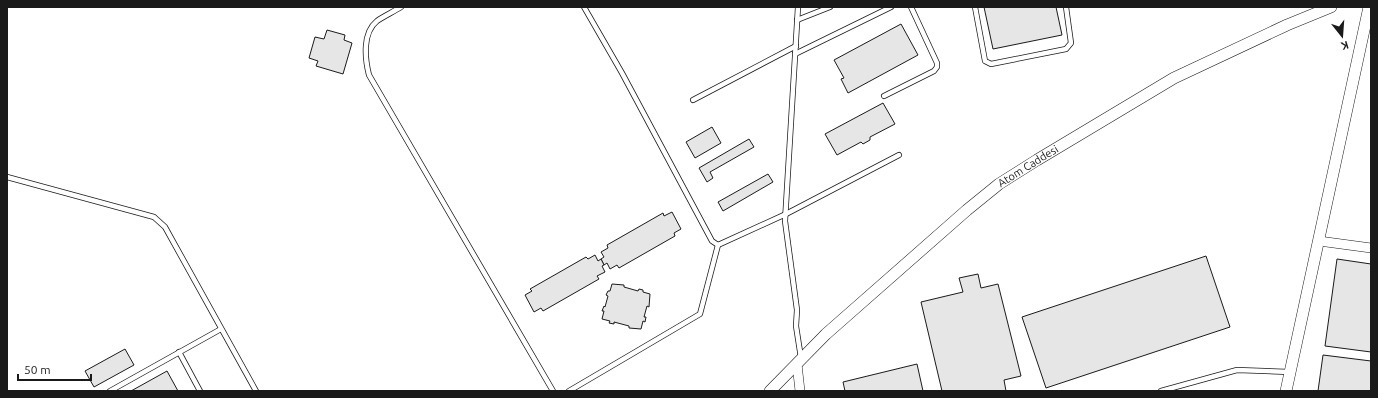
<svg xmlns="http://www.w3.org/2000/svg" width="1378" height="398" font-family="Ubuntu,sans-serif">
<rect width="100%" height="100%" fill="#fff"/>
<g fill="#e6e6e6" stroke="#1a1a1a">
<polygon points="984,7 1056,7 1062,35 993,49"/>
<polygon points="901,24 918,55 848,93 841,79 844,78 834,60"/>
<polygon points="327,30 345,35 344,40 352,43 343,74 316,66 318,61 309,58 315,37 324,39"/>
<polygon points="883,103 895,124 870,137 870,140 863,144 861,142 837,155 825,134"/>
<polygon points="712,127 721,143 695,158 686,142"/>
<polygon points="749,139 754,147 710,172 713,178 707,182 699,168"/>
<polygon points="768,174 773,182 723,211 718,202"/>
<polygon points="672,212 681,229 674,233 675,236 619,268 617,265 610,269 607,263 604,265 601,259 604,257 601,252 608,248 607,245 663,213 664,216"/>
<polygon points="595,255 598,261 601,259 604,265 602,266 605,272 597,276 599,279 543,311 541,308 534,312 525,295 532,291 530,289 586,257 588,259"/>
<polygon points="1206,256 1230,327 1046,388 1022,317"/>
<polygon points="1337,259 1371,264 1371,352 1325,346"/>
<polygon points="978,274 981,288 998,284 1021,376 1004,380 1006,391 942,391 921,302 963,292 959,278"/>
<polygon points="612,284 624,285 624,287 638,291 639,289 643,290 643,292 650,294 649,307 647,306 644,317 646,317 645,322 643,321 641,329 629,328 629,326 614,322 614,324 609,323 610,321 602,319 604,311 602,311 604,306 605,307 608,296 606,295 608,291 610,291"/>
<polygon points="125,349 134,365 94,387 85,371"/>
<polygon points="1323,355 1371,361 1371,391 1318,391"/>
<polygon points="917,364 923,391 845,391 843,382"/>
<polygon points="167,371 178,391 131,391"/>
</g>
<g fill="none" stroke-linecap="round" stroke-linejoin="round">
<g stroke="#1a1a1a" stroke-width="6">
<g id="service">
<path d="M401,7C393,12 384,16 377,21C362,33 365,59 369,75L553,391"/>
<polyline points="584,7 622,73 712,241 718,245 786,214 899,155"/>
<polyline points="798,7 785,221 797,310 796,326 801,358"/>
<polyline points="975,7 985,61 991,64 1066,49 1071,43 1066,7"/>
<polyline points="797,20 830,7"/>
<polyline points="795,54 891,7"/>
<polyline points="884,96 934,71 937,67 937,63 911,7"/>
<polyline points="693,100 796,46"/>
<polyline points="7,177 154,217 165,227 256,391"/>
<polyline points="179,352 200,391"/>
<polyline points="110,391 221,329"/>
<polyline points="569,391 700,314 718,245"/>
<polyline points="1161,391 1237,370 1290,372"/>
</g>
</g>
<g stroke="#1a1a1a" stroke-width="10">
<g id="minor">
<polyline points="1319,241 1371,248"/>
<polyline points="797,364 800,391"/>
</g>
</g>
<g stroke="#1a1a1a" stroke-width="12">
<g id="tertiary">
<path id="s1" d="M770,391L826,334L967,210L999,184L1037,160L1174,78L1287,25L1331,7"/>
<polyline points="1286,391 1369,7"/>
</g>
</g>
<use href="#service" stroke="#fff" stroke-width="4.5"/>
<use href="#minor" stroke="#fff" stroke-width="9"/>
<use href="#tertiary" stroke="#fff" stroke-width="11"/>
</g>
<g text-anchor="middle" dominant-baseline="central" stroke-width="3" stroke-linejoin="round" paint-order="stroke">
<g font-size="11" fill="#1a1a1a" stroke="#fff">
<text stroke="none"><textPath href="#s1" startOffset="343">Atom Caddesi</textPath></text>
</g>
</g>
<rect width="1378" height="398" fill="none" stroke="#1a1a1a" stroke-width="16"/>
<g transform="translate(1342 36) rotate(163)" stroke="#ffffff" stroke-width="3" paint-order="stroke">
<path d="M0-3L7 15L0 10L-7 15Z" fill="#1a1a1a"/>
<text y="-6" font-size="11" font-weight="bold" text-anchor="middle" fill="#1a1a1a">K</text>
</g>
<path d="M18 374v6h73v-6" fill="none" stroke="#1a1a1a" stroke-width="2"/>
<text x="24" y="374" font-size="12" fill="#1a1a1a" stroke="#ffffff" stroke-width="3" paint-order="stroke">50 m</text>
</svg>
